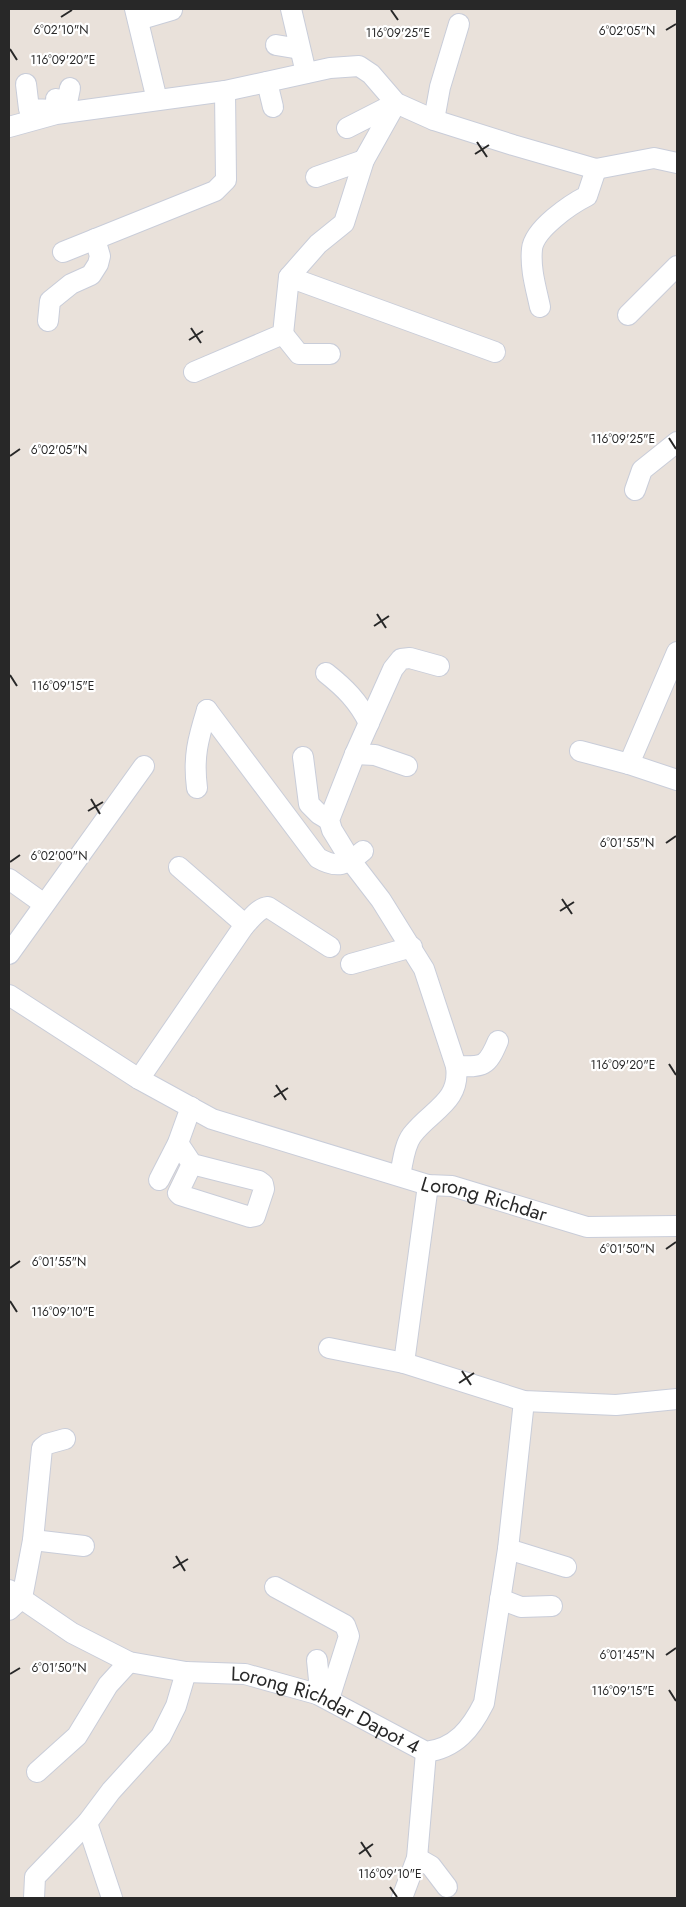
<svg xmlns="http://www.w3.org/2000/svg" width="686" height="1907" font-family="Jost,sans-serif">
<rect width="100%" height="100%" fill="#e9e1da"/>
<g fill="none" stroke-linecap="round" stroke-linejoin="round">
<g stroke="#c9cdd9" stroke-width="22">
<g id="minor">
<polyline points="135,9 157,100"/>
<polyline points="291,9 306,73"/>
<polyline points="138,20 172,10"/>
<polyline points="276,45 300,49"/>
<polyline points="267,82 273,107"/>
<polyline points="26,84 29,109 55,110"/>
<polyline points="56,99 57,110 67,103 70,88"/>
<polyline points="434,120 440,87 459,24"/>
<polyline points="9,127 56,114 225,91 330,68 359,66 371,74 396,103 434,120 513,145 596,169 654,158 677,163"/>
<polyline points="316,177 364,160"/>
<polyline points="63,252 215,191 226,180 225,91"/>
<polyline points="289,277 495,352"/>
<path d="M540,307C536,288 530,269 532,249C534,229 571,204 587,196L596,169"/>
<polyline points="628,315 677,266"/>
<polyline points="48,321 50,301 71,284 91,275 98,264 100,256 95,239"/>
<polyline points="283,334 299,354 330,354"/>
<polyline points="194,372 283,334 289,277 318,244 344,223 364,160 396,103 347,128"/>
<polyline points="635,490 642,470 677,442"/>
<polyline points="677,652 629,764 677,780"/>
<path d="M326,673C345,688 358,701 369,723"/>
<path d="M207,710L318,858C337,869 347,865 363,851"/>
<polyline points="580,751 629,764"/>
<polyline points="355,754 375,755 407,766"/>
<polyline points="303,757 309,804 319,814 329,820"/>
<path d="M197,788C193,757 198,739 207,710"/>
<polyline points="9,879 44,904"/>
<path d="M244,926C251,919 258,908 268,907L330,947"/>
<polyline points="9,954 144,766"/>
<polyline points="351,964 412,947"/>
<path id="s1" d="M9,995L139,1079L212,1119L428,1185L452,1186L587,1227L677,1226"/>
<path d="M456,1066C484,1067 487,1067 498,1041"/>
<polyline points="139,1079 244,926 241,921 179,867"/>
<polyline points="178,1143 192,1164 259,1181 263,1184 264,1189 255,1216 250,1217 180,1195 178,1193 192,1164"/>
<path d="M400,1175C403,1162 404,1146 412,1135C431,1110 461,1102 456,1066L424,969L381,900L351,861L332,830L329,820L355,754L393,669L401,659L410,658L439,666"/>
<polyline points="159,1180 178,1143 191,1107"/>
<polyline points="329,1348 404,1363 524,1401 616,1405 677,1399"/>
<polyline points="404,1363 428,1185"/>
<polyline points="33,1540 84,1546"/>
<polyline points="508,1549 566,1567"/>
<polyline points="275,1587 345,1625 349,1636 329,1699"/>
<path id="s2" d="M9,1590L72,1633L129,1662L186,1672L245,1674L317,1694L426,1752C456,1748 471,1729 484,1703L508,1549L524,1401"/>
<polyline points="500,1599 521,1607 552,1606"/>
<polyline points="9,1610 22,1598 33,1540 42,1448 47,1444 65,1439"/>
<polyline points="317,1660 319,1680 317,1694"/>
<polyline points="37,1772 77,1736 108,1685 129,1662"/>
<polyline points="87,1823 112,1898"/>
<polyline points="417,1858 431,1866 447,1887"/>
<polyline points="34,1898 35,1877 87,1823 111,1791 161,1736 176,1706 186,1672"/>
<polyline points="402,1898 417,1858 426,1752"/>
</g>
</g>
<use href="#minor" stroke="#fff" stroke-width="20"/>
</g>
<path fill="none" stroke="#282828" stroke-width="2" d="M391,10L398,20M61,17L72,10M666,30L676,24M10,49L17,60M477,142L487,157M475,154L489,145M191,328L201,343M189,340L203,331M669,438L676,449M10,456L20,449M377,614L386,628M374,626L389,616M10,675L17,686M91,799L100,814M88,811L103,802M666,843L676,836M10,862L20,855M562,899L572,914M560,911L574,902M669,1064L676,1075M276,1085L286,1100M274,1097L288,1088M666,1249L676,1242M10,1268L20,1261M10,1301L17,1312M462,1371L471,1385M459,1383L474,1373M176,1556L185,1571M173,1568L188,1559M666,1655L676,1648M10,1674L20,1668M669,1690L676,1701M361,1842L371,1857M359,1854L373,1844M390,1887L397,1897"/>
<g text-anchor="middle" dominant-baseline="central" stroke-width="4.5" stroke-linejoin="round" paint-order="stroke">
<g font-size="20" fill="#282828" stroke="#fff">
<text stroke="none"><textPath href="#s1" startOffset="522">Lorong Richdar</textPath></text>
<text stroke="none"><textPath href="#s2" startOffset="345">Lorong Richdar Dapot 4</textPath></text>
</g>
</g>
<g font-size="12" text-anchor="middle" fill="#282828" stroke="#fff" stroke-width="4.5" stroke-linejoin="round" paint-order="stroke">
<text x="61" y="34">6°02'10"N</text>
<text x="627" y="35">6°02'05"N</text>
<text x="398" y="37">116°09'25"E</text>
<text x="63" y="64">116°09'20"E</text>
<text x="623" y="443">116°09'25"E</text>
<text x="59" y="454">6°02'05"N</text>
<text x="63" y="690">116°09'15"E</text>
<text x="627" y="847">6°01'55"N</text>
<text x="59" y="860">6°02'00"N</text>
<text x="623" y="1069">116°09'20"E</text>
<text x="627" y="1253">6°01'50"N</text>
<text x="59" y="1266">6°01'55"N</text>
<text x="63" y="1316">116°09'10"E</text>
<text x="627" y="1659">6°01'45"N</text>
<text x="59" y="1672">6°01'50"N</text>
<text x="623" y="1695">116°09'15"E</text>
<text x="390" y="1878">116°09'10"E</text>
</g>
<rect width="686" height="1907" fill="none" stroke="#282828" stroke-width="20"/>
</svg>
